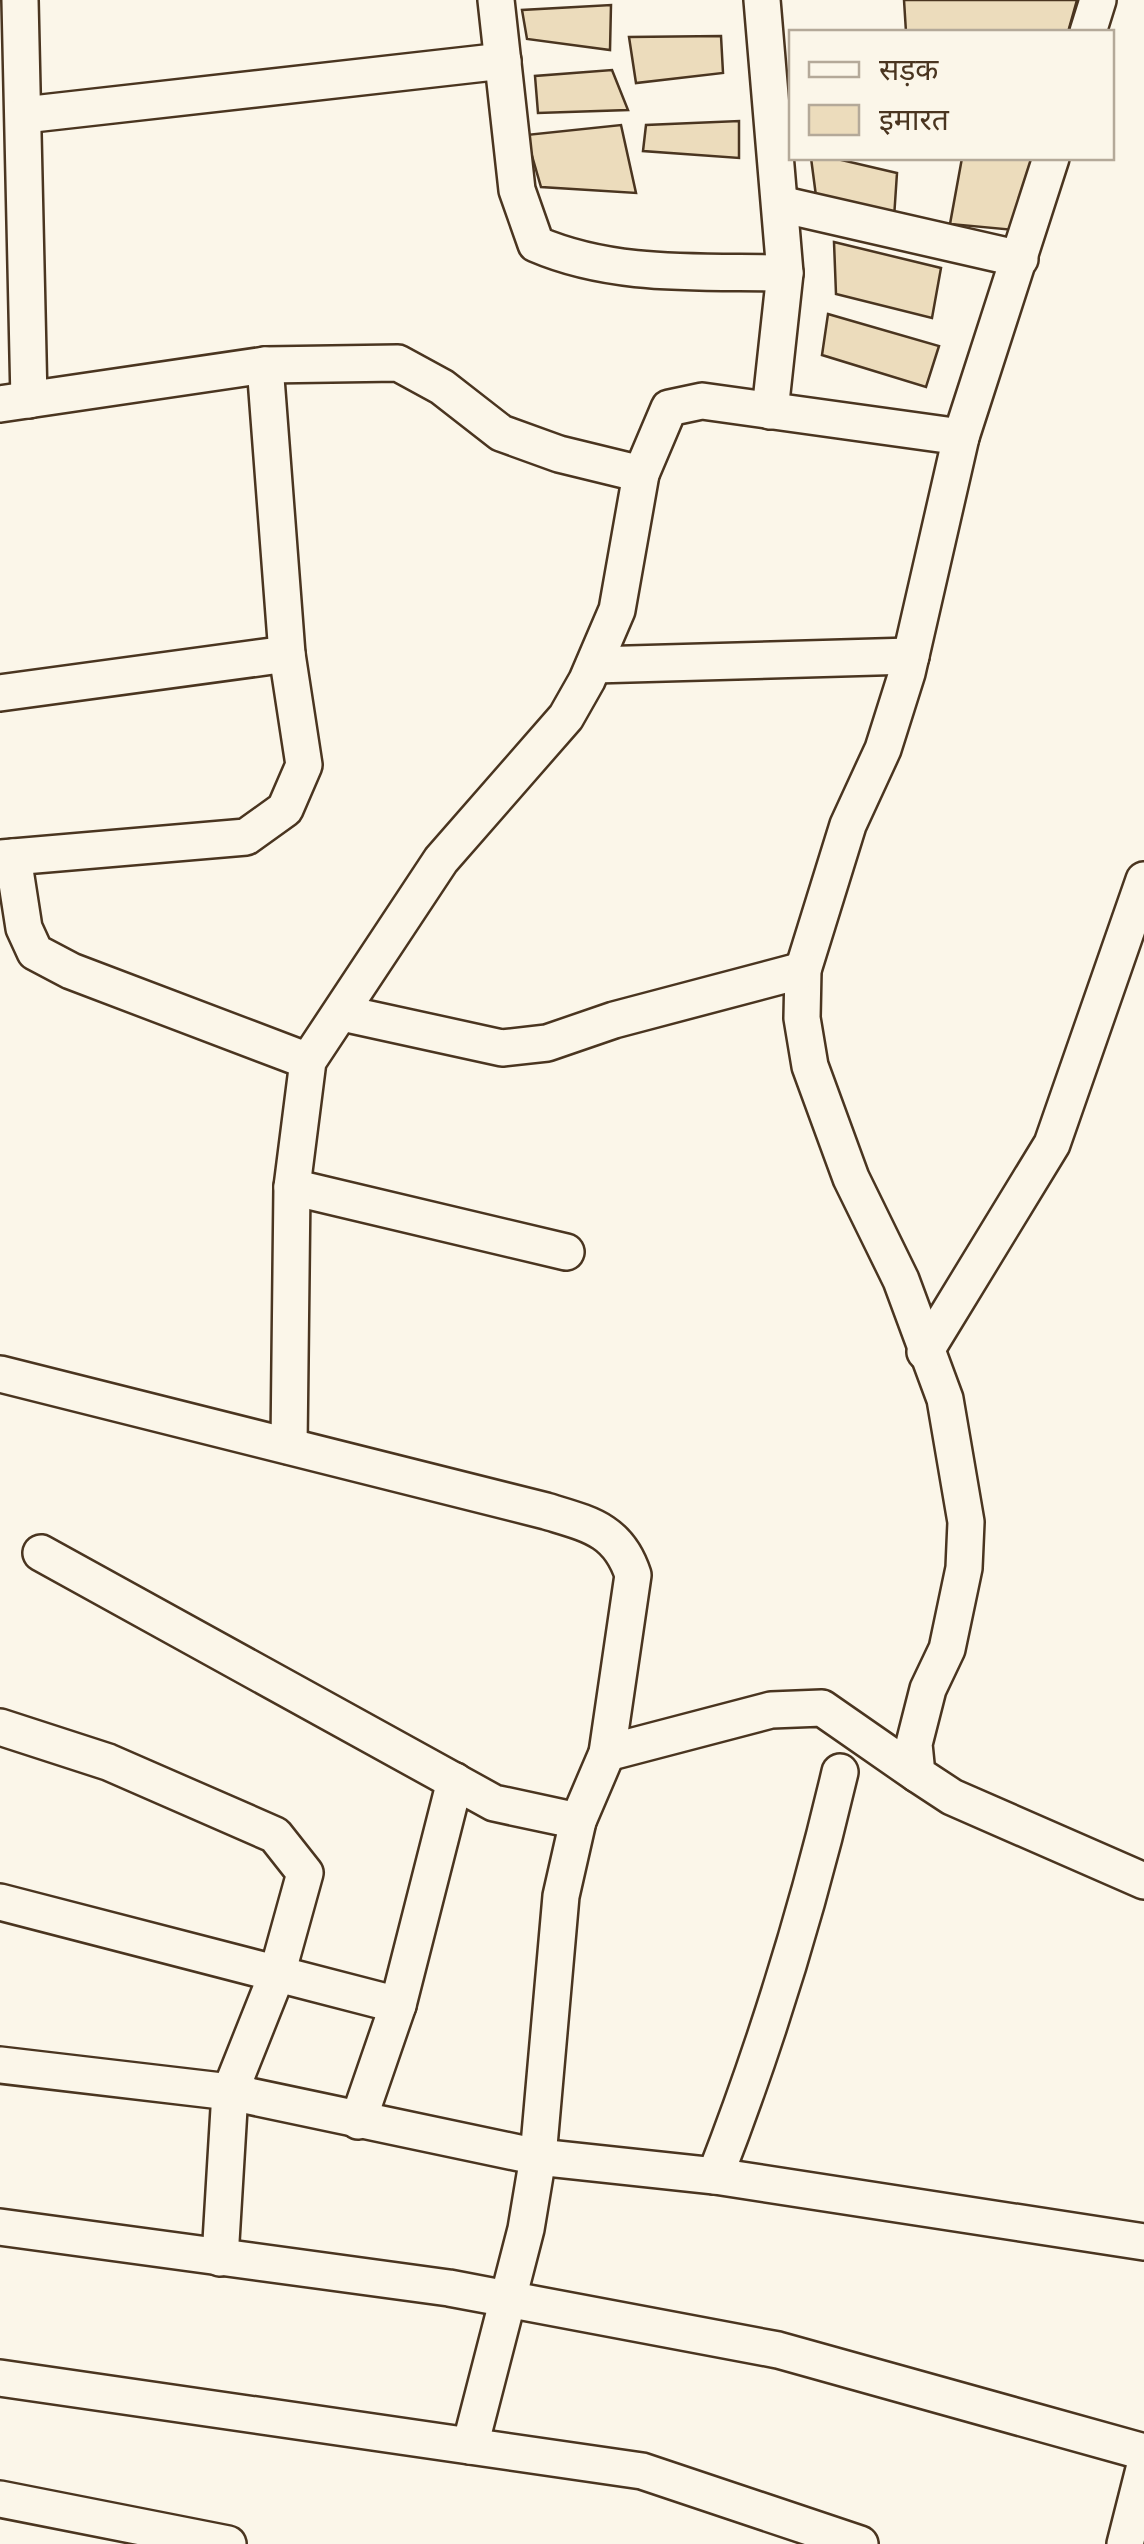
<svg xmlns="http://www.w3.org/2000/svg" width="1144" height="2544" font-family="Mulish,'Noto Sans Devanagari',sans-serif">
<rect width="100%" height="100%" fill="#fbf6e9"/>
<g fill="#ecdcbc" stroke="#4a3520" stroke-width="2.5">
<polygon points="904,0 1077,0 1068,32 906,32"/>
<polygon points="611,5 610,50 527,39 522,10"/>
<polygon points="721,36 723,73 636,83 629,37"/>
<polygon points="612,70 628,110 538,113 535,76"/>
<polygon points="739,121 739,158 643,151 646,125"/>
<polygon points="621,125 636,193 541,187 526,135"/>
<polygon points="811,158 833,158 897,173 894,218 816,196"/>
<polygon points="962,158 1034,158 1014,230 950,224"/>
<polygon points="834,242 941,268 932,318 836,294"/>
<polygon points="828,314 939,346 926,387 822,355"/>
</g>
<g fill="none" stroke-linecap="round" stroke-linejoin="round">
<g stroke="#4a3520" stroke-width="40">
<g id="street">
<polyline points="20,0 29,400"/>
<path d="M496,0L517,190L536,244C615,278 701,271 785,273"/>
<polyline points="762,0 785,273 770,411"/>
<polyline points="1088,32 1098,0"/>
<polyline points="24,115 503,61"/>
<polyline points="1051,158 961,437 907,673 883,749 848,825 803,970 802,1018 810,1066 851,1178 901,1280 945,1399 966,1522 964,1568 947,1649 928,1689 914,1744 917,1774 952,1797 1144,1881"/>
<polyline points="780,204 1020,259"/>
<polyline points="265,365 287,654"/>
<polyline points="0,404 265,365 398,363 442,387 501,433 559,454 641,474"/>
<polyline points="594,665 911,656"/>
<polyline points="0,693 287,654 304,765 285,809 246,837 0,858"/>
<polyline points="13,857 24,928 35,952 71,971 308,1061"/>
<polyline points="342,1013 502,1048 547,1043 614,1020 803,970"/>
<polyline points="292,1187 566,1252"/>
<polyline points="925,1352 1052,1144 1144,880"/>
<path d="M0,1374L546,1511C588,1524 618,1529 633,1575L607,1753L578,1821L561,1896L538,2157L526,2229L470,2446"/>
<polyline points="289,1446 292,1187 308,1061 441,860 566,717 587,680 617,610 641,474 669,408 702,401 961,437"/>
<polyline points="41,1553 494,1803 578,1821"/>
<polyline points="0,1727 108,1762 275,1835 305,1873 277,1974 230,2092 220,2258"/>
<polyline points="607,1753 771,1710 822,1708 917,1774"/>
<polyline points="0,1902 398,2005"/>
<polyline points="0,2065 230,2092 538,2157 715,2176 1144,2242"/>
<polyline points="358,2121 398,2005 455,1781"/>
<path d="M715,2176C766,2045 808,1909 840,1772"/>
<polyline points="0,2227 449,2288 778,2350 1144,2452"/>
<polyline points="0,2378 642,2471 860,2544"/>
<polyline points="0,2499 228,2544"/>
<polyline points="1125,2544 1144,2469"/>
</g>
</g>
<use href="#street" stroke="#fbf6e9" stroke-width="35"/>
</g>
<rect x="789" y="30" width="325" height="130" fill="#fbf6e9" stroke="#b4a999" stroke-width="2.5"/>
<rect x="809" y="62" width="50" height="15" fill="#fbf6e9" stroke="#b4a999" stroke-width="2.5"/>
<text x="879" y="80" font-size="30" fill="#4a3520">सड़क</text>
<rect x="809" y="105" width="50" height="30" fill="#ecdcbc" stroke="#b4a999" stroke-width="2.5"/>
<text x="879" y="130" font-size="30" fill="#4a3520">इमारत</text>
</svg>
